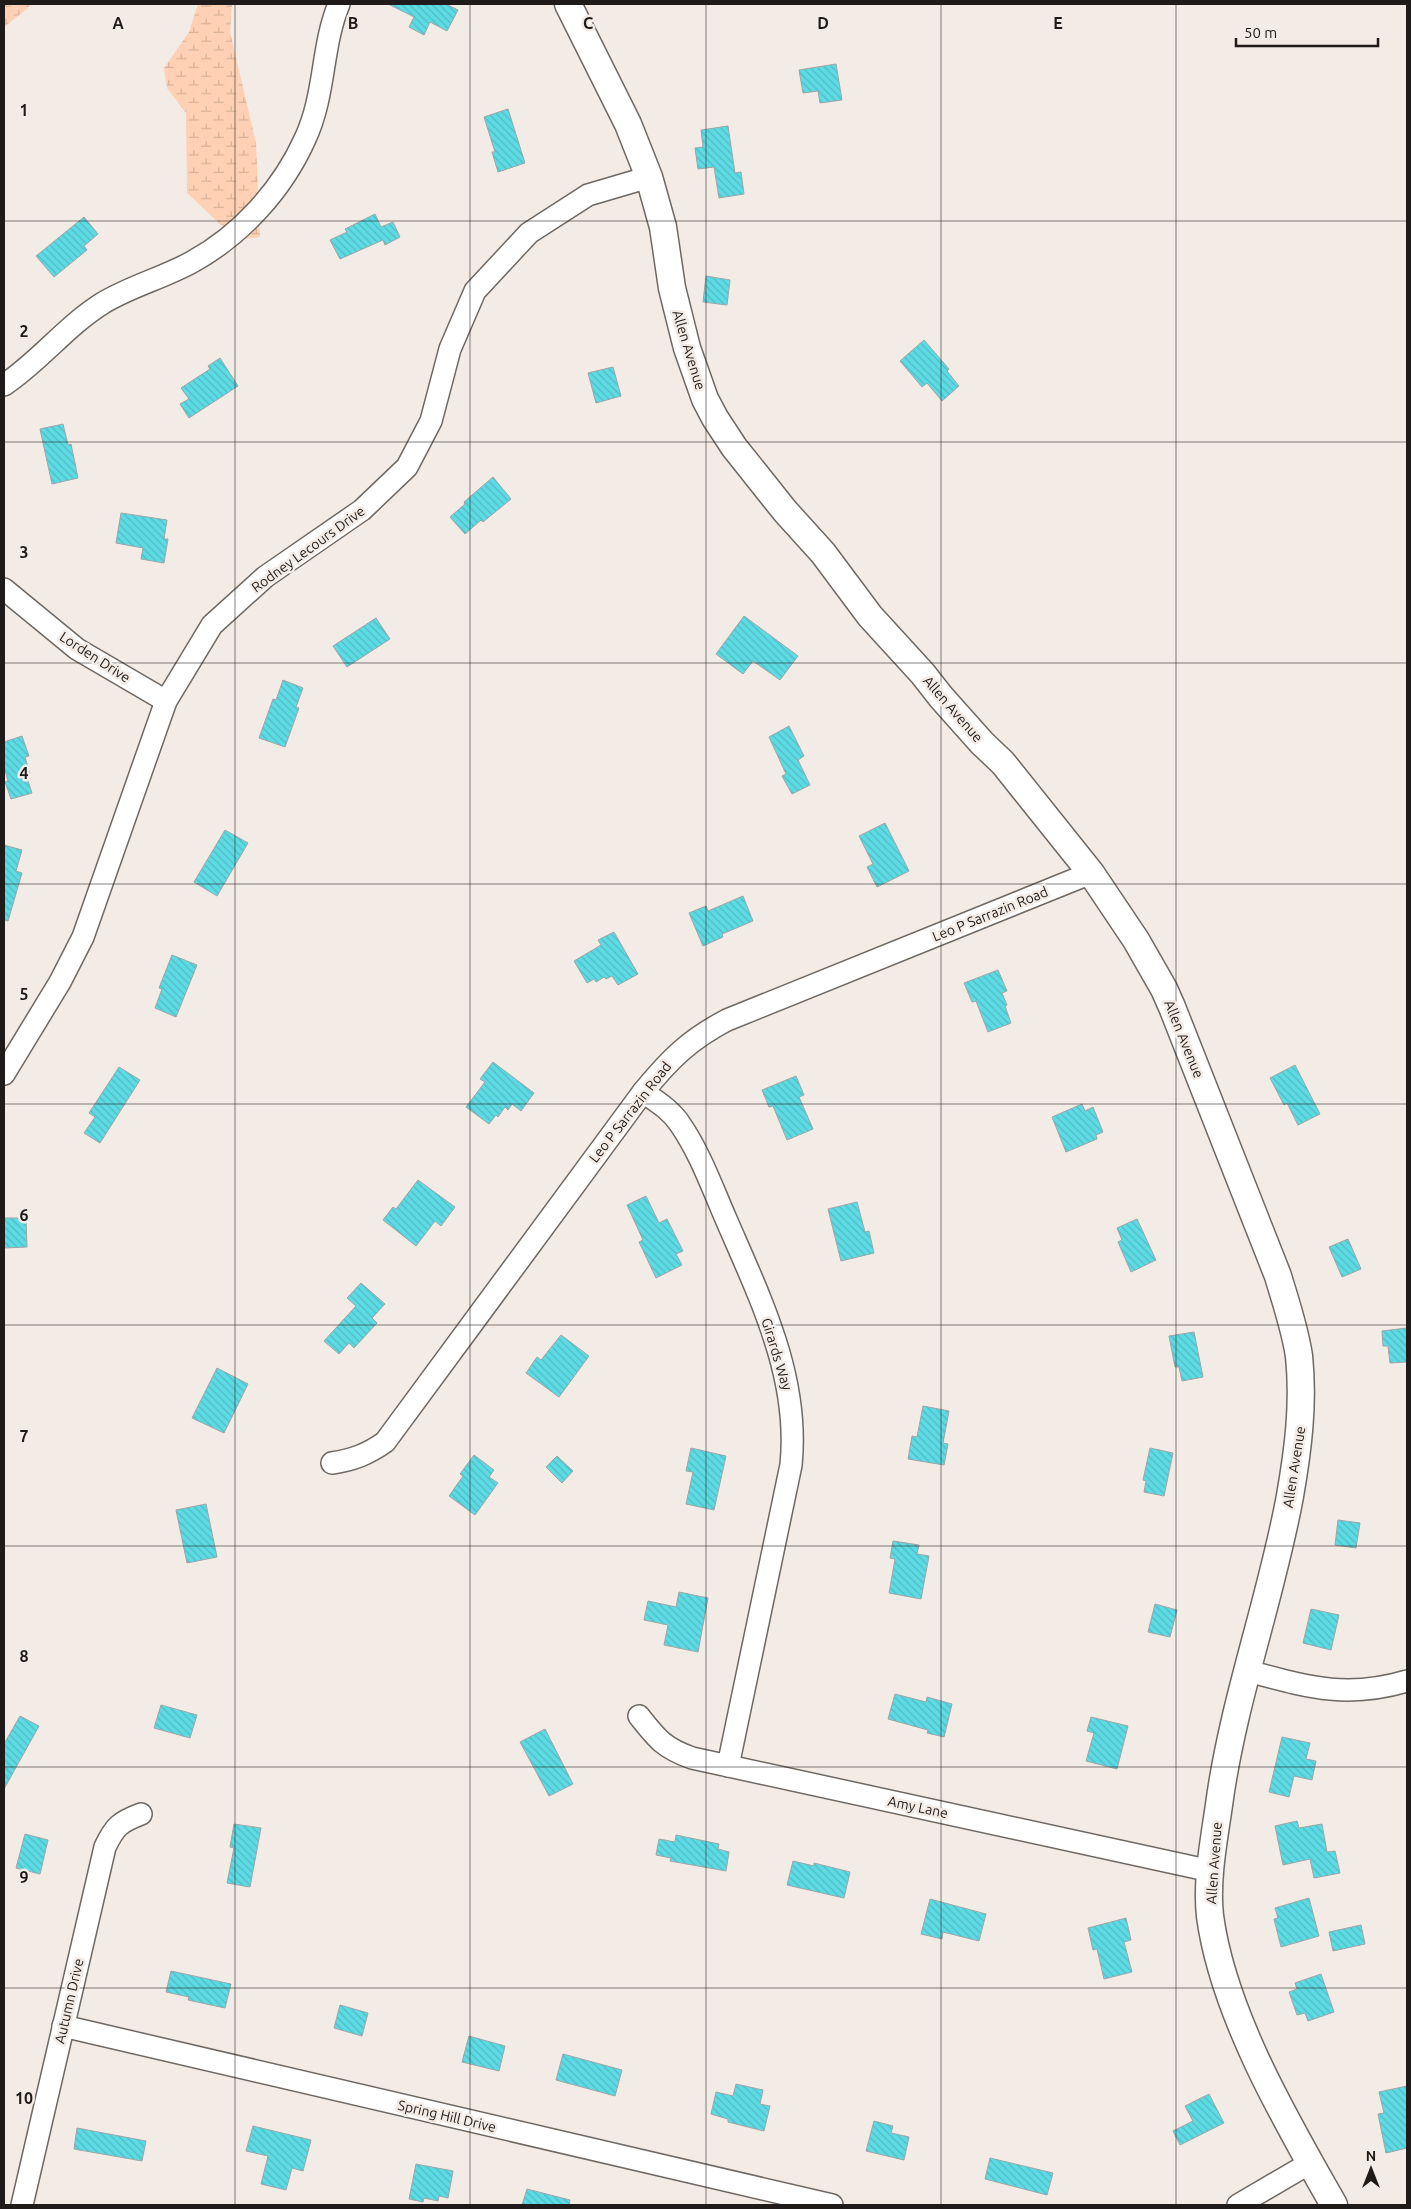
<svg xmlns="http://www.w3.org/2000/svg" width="1411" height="2209" font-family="Ubuntu,sans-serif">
<defs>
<pattern id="wetland-marsh" width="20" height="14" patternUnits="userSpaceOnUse" patternTransform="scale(1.25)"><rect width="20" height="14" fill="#ffd0b3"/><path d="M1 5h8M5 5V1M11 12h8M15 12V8" fill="none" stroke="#dab299"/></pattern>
<pattern id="building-back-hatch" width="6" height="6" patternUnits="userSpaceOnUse" patternTransform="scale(1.25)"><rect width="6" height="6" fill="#5ddbe4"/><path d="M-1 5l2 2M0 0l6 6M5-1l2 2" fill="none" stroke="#50bbc3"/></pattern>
</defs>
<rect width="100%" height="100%" fill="#f3ebe6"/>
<g fill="url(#wetland-marsh)">
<polygon points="4,4 31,4 27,9 4,27"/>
<polygon points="198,4 232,4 230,32 256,143 260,237 246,239 220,224 187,193 186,113 167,88 164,68 189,32"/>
</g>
<g fill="url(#building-back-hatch)" stroke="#9da6a7">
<polygon points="388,4 446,4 458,10 447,31 430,22 424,35 409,27 414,17"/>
<polygon points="836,64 842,100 820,103 818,91 803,93 799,70"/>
<polygon points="508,109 525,163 498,172 492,152 495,152 484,117"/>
<polygon points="728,126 735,173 741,172 744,194 719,198 714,167 698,169 695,148 703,147 701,130"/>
<polygon points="375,214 381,227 393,222 400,237 385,245 383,240 340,259 330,240 347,232 345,229"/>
<polygon points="84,217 98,234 84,246 87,250 54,277 36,256"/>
<polygon points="706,276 730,280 727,305 703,302"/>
<polygon points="924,340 949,369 947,371 959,386 942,401 927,383 922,387 900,361"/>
<polygon points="220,358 238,386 189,418 180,404 189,399 181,388 210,369 208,366"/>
<polygon points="613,367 621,396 596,403 588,373"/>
<polygon points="63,424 68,445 71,444 78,478 52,484 40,429"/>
<polygon points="493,477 511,499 483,522 481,520 465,534 450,517 465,504 464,502"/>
<polygon points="121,513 167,520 164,539 168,539 164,563 141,559 143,548 116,543"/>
<polygon points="744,616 798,656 780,680 753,661 743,674 716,654"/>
<polygon points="376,618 390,639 347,667 333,646"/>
<polygon points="283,680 303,688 296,707 299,708 285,747 259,738 273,699 276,700"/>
<polygon points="789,726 804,756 798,760 810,785 792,794 782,776 786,774 769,737"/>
<polygon points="22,736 29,756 25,757 30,774 26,775 32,793 11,799 5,782 8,781 4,767 4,742"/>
<polygon points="885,823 909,871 877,887 867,867 873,864 859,836"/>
<polygon points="225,830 248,843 217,896 194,882"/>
<polygon points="4,845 22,850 16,871 22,873 8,921 4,920"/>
<polygon points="743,896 753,921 722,934 723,937 703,946 689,913 706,906 708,911"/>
<polygon points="614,932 638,974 618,985 612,976 606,979 604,977 596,982 594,979 587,983 574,961 601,945 598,940"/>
<polygon points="172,955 197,965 176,1017 155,1008 162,989 159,988"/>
<polygon points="998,970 1007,991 1002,993 1007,1005 1005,1006 1011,1023 988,1032 976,1001 972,1002 964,983"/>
<polygon points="493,1062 534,1093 521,1111 512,1104 508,1110 505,1107 498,1117 496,1115 489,1124 466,1107 485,1082 480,1079"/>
<polygon points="1295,1065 1320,1114 1298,1125 1287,1103 1284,1105 1270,1078"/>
<polygon points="119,1067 140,1080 100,1143 84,1133 95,1117 89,1113"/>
<polygon points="796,1076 804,1095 799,1097 813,1129 787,1140 773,1106 769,1107 762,1090"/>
<polygon points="1082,1104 1085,1111 1093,1107 1103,1132 1096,1135 1097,1139 1066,1152 1052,1117"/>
<polygon points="418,1180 455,1207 441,1226 435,1221 416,1246 383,1220 393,1207 396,1209"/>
<polygon points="646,1196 659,1223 667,1219 683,1251 676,1254 682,1265 656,1278 639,1242 643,1240 627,1205"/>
<polygon points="857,1202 865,1232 869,1231 874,1253 841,1261 828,1209"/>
<polygon points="4,1218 26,1218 27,1247 4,1248"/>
<polygon points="1137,1219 1156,1260 1131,1272 1118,1242 1122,1240 1117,1228"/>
<polygon points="1348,1239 1361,1269 1342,1277 1329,1247"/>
<polygon points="361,1283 385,1304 372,1318 377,1323 354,1348 349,1343 339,1354 324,1341 356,1306 347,1298"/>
<polygon points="1407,1328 1407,1362 1390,1363 1388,1346 1383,1346 1382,1331"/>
<polygon points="1194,1332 1203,1377 1182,1381 1179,1367 1175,1367 1169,1336"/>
<polygon points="561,1335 589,1356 559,1397 526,1373 537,1357 541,1360"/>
<polygon points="217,1368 248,1384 224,1433 192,1418"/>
<polygon points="923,1406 949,1411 943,1443 948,1444 944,1465 908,1459 912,1436 917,1437"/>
<polygon points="691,1448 726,1456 714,1510 686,1504 693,1472 686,1471"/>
<polygon points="1150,1448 1173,1453 1164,1496 1144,1492 1146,1481 1143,1480"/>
<polygon points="474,1455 494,1470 489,1477 498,1483 475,1515 449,1496 463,1476 460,1474"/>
<polygon points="557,1456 573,1471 562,1483 546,1467"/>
<polygon points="206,1504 217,1557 187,1563 176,1510"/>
<polygon points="1338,1520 1360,1523 1356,1548 1335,1545"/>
<polygon points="893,1541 919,1545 917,1554 929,1556 921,1599 889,1593 895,1559 890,1558"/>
<polygon points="679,1592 708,1598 698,1652 664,1645 668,1625 644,1620 648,1601 676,1607"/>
<polygon points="1155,1604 1177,1610 1170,1637 1148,1632"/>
<polygon points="1311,1609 1339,1615 1331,1650 1303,1643"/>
<polygon points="895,1694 926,1702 927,1697 952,1704 944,1737 927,1733 928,1730 888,1719"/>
<polygon points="161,1705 197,1715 190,1738 154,1728"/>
<polygon points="20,1716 39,1726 4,1789 4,1744"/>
<polygon points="1091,1717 1128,1726 1117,1769 1086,1761 1094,1733 1087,1731"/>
<polygon points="545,1729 573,1784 549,1796 520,1742"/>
<polygon points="1282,1737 1310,1743 1306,1759 1316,1761 1312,1780 1294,1776 1289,1797 1269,1792"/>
<polygon points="1297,1821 1299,1828 1322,1824 1327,1852 1335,1851 1340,1873 1314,1878 1310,1859 1283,1865 1275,1826"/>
<polygon points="234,1824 261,1828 250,1887 227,1883 234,1848 230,1847"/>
<polygon points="25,1834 48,1840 40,1874 16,1868"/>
<polygon points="676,1835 719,1844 718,1849 729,1852 726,1871 670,1861 671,1858 656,1855 659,1839 675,1842"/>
<polygon points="793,1861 814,1866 814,1863 850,1872 844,1898 787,1885"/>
<polygon points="1309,1898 1319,1936 1281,1947 1274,1919 1278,1918 1275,1908"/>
<polygon points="930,1899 986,1914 979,1941 943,1932 942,1939 921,1934"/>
<polygon points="1126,1918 1131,1940 1124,1942 1132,1972 1104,1979 1097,1949 1093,1950 1088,1928"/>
<polygon points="1361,1925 1365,1944 1333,1951 1329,1932"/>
<polygon points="171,1971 231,1984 225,2008 188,2000 189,1997 166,1992"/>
<polygon points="1321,1974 1334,2012 1308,2021 1305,2013 1297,2015 1289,1992 1297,1989 1295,1983"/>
<polygon points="340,2005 368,2013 362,2036 334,2028"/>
<polygon points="469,2036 505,2046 499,2071 462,2062"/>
<polygon points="563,2054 622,2070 615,2096 556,2080"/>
<polygon points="736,2084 763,2090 760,2104 770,2106 764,2131 728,2122 728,2119 711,2114 716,2092 733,2096"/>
<polygon points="1407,2086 1407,2148 1386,2153 1378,2114 1384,2113 1379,2092"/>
<polygon points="1209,2094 1224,2123 1180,2145 1173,2131 1193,2121 1185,2106"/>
<polygon points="874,2121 893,2126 891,2133 909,2137 904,2160 866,2151"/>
<polygon points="253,2126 311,2140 303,2171 292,2168 286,2190 261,2184 268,2156 246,2151"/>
<polygon points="77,2128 146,2141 142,2161 74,2149"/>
<polygon points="990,2158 1053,2173 1047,2195 985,2179"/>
<polygon points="416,2164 453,2171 448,2198 439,2196 438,2201 424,2198 423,2202 409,2199"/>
<polygon points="527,2189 570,2200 569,2205 522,2205"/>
</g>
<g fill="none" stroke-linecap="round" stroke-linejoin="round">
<g stroke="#6e6863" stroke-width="24">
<g id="minor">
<path d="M4,385C40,361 66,326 103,303C131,286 163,278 192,262C241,235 282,190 305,139C326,94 321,47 339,4"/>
<polyline points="4,589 77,649 166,701"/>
<polyline points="4,1074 60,982 83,937 166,701 212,625 265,577 362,510 407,467 431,421 450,349 475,291 529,233 588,195 649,177"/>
<path d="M643,1092C656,1101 671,1110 680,1124C700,1153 712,1187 726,1219C760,1298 800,1377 791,1465L728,1766"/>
<path d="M332,1463C353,1460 368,1454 385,1442L643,1092C670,1059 689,1040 727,1020L1091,873"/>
<path d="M1248,1671C1308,1687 1346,1699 1407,1681"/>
<path d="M639,1716C657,1739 664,1748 692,1758L1211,1871"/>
<polyline points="63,2026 832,2205"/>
<path d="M22,2205L105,1847C115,1826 120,1822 141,1814"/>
<polyline points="1238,2205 1310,2163"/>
</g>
</g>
<g stroke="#6e6863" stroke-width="29">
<path id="tertiary" d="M568,4L628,124L649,177L663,227L672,288L687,348L705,399L715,418L734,447L785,511L823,553L870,616L923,674L941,697L982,743L1003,763L1091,873L1136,940L1164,989L1172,1007L1278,1276C1286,1303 1295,1329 1299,1356C1304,1404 1298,1450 1290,1496C1271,1600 1233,1700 1219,1805C1214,1840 1206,1880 1210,1916C1223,2013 1286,2121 1334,2205"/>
</g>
<use href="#minor" stroke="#fff" stroke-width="21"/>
<use href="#tertiary" stroke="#fff" stroke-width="26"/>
</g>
<path fill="none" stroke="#1e1b1a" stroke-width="1" stroke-opacity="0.55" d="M235,4V2205M470,4V2205M706,4V2205M941,4V2205M1176,4V2205M4,221H1407M4,442H1407M4,663H1407M4,884H1407M4,1104H1407M4,1325H1407M4,1546H1407M4,1767H1407M4,1988H1407"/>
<g text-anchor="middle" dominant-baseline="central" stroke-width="5" stroke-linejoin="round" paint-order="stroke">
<g font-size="14" fill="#1e1b1a" stroke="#f3ebe6">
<text transform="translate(689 350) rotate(73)">Allen Avenue</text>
<text transform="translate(308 549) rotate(-36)">Rodney Lecours Drive</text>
<text transform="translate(95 657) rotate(33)">Lorden Drive</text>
<text transform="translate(953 709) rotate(49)">Allen Avenue</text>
<text transform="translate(990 914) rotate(-22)">Leo P Sarrazin Road</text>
<text transform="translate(1184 1039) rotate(68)">Allen Avenue</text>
<text transform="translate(630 1112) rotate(-52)">Leo P Sarrazin Road</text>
<text transform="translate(777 1354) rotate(73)">Girards Way</text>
<text transform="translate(1294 1467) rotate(-81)">Allen Avenue</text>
<text transform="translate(918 1807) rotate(12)">Amy Lane</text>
<text transform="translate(1214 1863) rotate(-86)">Allen Avenue</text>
<text transform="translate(69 2001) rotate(-77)">Autumn Drive</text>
<text transform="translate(447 2116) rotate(13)">Spring Hill Drive</text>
</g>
</g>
<g font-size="16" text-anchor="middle" font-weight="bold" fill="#1e1b1a" stroke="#f3ebe6" stroke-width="5" stroke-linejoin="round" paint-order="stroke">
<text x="118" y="29">A</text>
<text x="353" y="29">B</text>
<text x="588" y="29">C</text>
<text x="823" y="29">D</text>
<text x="1058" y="29">E</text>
<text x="24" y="116">1</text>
<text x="24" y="337">2</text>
<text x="24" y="558">3</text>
<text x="24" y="779">4</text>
<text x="24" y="1000">5</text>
<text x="24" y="1221">6</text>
<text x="24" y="1442">7</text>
<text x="24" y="1662">8</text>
<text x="24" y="1883">9</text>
<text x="24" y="2104">10</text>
</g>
<rect width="1411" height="2209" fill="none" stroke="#1e1b1a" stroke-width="10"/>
<g transform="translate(1371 2169)" stroke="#f3ebe6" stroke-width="4" paint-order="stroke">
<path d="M0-4L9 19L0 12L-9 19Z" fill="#1e1b1a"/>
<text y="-8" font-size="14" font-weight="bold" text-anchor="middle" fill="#1e1b1a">N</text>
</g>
<path d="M1236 38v8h142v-8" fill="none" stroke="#1e1b1a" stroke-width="2.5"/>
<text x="1244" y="38" font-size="15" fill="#1e1b1a" stroke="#f3ebe6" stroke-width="4" paint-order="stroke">50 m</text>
</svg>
